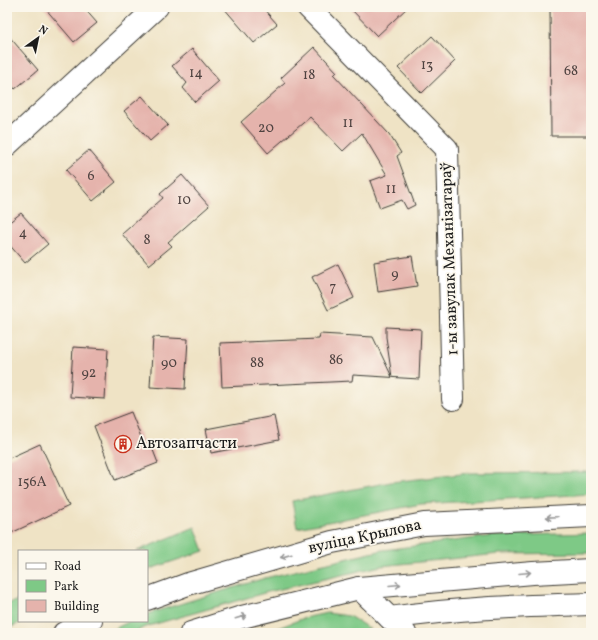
<svg xmlns="http://www.w3.org/2000/svg" width="598" height="640" font-family="Vollkorn,serif">
<rect width="100%" height="100%" fill="#fbf7ec"/>
<filter id="ink" filterUnits="userSpaceOnUse"><feTurbulence type="fractalNoise" baseFrequency=".025" numOctaves="2"/><feDisplacementMap in="SourceGraphic" scale="8" xChannelSelector="R" yChannelSelector="G"/><feConvolveMatrix kernelMatrix="1 2 1 2 8 2 1 2 1" color-interpolation-filters="sRGB"/></filter>
<filter id="wash" filterUnits="userSpaceOnUse"><feTurbulence type="fractalNoise" baseFrequency=".012" numOctaves="4" result="noise"/><feDisplacementMap in="SourceGraphic" scale="16" xChannelSelector="R" yChannelSelector="G"/><feGaussianBlur stdDeviation="0.9" result="paint"/><feColorMatrix in="noise" values="0 0 0 0 0 0 0 0 0 0 0 0 0 0 0 0 0 1.4 0 .05"/><feComposite in="paint" operator="in"/></filter>
<g filter="url(#wash)">
<rect width="100%" height="100%" fill="#efe3c5"/>
<g fill="#7ec986" stroke="#4d7251">
<polygon points="591,472 591,494 421,504 297,528 292,501 391,482 470,473"/>
<polygon points="195,527 204,551 147,570 147,551 137,551"/>
<polygon points="591,533 591,553 499,554 381,566 268,592 145,627 133,633 106,633 130,621 147,621 147,614 265,578 383,550 492,536"/>
<polygon points="19,600 19,621 24,621 7,629 7,604"/>
<polygon points="327,613 349,616 370,629 355,633 265,633 304,618"/>
</g>
<g id="blocks">
<g fill="#e5b3ac">
<polygon points="44,7 83,7 97,23 74,42"/>
<polygon points="223,7 262,7 277,24 254,43"/>
<polygon points="349,7 408,7 377,36"/>
<polygon points="550,7 591,7 591,136 551,136"/>
<polygon points="7,34 38,70 15,89 7,80"/>
<polygon points="432,36 455,61 422,93 398,68"/>
<polygon points="314,47 337,72 334,75 389,134 401,153 397,156 415,205 407,209 402,200 380,208 370,181 387,175 362,133 343,151 310,117 268,153 241,122 285,83 281,78"/>
<polygon points="192,49 219,81 195,102 183,88 187,83 172,66"/>
<polygon points="142,96 168,125 150,141 124,111"/>
<polygon points="89,150 116,182 93,201 66,170"/>
<polygon points="182,175 209,206 168,242 172,246 149,265 122,234 163,198 160,194"/>
<polygon points="21,213 48,244 25,263 7,242 7,224"/>
<polygon points="412,256 417,286 378,292 374,262"/>
<polygon points="338,264 354,298 328,310 312,277"/>
<polygon points="386,327 421,329 419,379 353,375 352,381 222,387 220,343 319,339 320,334 373,337 392,377 386,337"/>
<polygon points="153,337 188,339 185,389 150,387"/>
<polygon points="73,347 108,349 105,399 70,397"/>
<polygon points="131,412 145,447 151,445 158,463 115,480 94,426"/>
<polygon points="274,416 279,440 211,453 206,429"/>
<polygon points="40,444 69,506 7,535 7,459"/>
</g>
</g>
</g>
<g filter="url(#ink)">
<use href="#blocks" fill-opacity="0" stroke="#3c3a35" stroke-width="1"/>
<g fill="none" stroke-linecap="round" stroke-linejoin="round">
<g stroke="#3c3a35" stroke-width="24">
<g id="minor">
<polyline points="308,7 447,149 453,399"/>
<polyline points="359,588 405,633"/>
<path d="M390,618C456,608 524,606 591,604"/>
</g>
</g>
<g stroke="#3c3a35" stroke-width="24">
<g id="secondary">
<polyline points="7,145 157,7"/>
<polyline points="147,599 188,584 332,542 424,524 591,516"/>
<polyline points="64,633 91,621"/>
<polyline points="191,633 242,617 359,588 533,573 591,570"/>
</g>
</g>
<use href="#minor" stroke="#fff" stroke-width="22"/>
<use href="#secondary" stroke="#fff" stroke-width="22"/>
</g>
<defs><path id="oneway-shaft" d="M-6 0H5M1.5-3L5.5 0L1.5 3" fill="none" stroke-width="1.6" stroke-linecap="round" stroke-linejoin="round"/></defs>
<g stroke="#999">
<use href="#oneway-shaft" transform="translate(552 517) rotate(178)"/>
<use href="#oneway-shaft" transform="translate(286 556) rotate(164)"/>
<use href="#oneway-shaft" transform="translate(525 573) rotate(-5)"/>
<use href="#oneway-shaft" transform="translate(395 585) rotate(-5)"/>
<use href="#oneway-shaft" transform="translate(241 617) rotate(-16)"/>
</g>
</g>
<defs>
<g id="building-ring" transform="scale(0.9)"><circle r="9.5" fill="#fbf7ec" stroke="#c8321e" stroke-width="1.5"/><path d="M-4-6H4V6H1V3H-1V6H-4ZM-2.5-4.3h1.7v1.8h-1.7ZM.8-4.3h1.7v1.8H.8ZM-2.5-1h1.7V.8h-1.7ZM.8-1h1.7V.8H.8Z" fill="#c8321e"/></g>
</defs>
<g fill-rule="evenodd">
<use href="#building-ring" x="123" y="444"/>
</g>
<g text-anchor="middle" dominant-baseline="central" stroke-width="3.5" stroke-linejoin="round" paint-order="stroke">
<g font-size="14" fill="#4e4240">
<text x="427" y="65">13</text>
<text x="571" y="71">68</text>
<text x="196" y="73">14</text>
<text x="309" y="75">18</text>
<text x="348" y="123">11</text>
<text x="266" y="128">20</text>
<text x="91" y="176">6</text>
<text x="391" y="189">11</text>
<text x="184" y="200">10</text>
<text x="23" y="233">4</text>
<text x="147" y="240">8</text>
<text x="395" y="274">9</text>
<text x="333" y="287">7</text>
<text x="336" y="360">86</text>
<text x="169" y="363">90</text>
<text x="257" y="363">88</text>
<text x="89" y="373">92</text>
<text x="32" y="482">156А</text>
</g>
<g font-size="16" fill="#1c1c1c" stroke="#fbf7ec">
<text transform="translate(450 259) rotate(-92)">1-ы завулак Механізатараў</text>
<text transform="translate(365 537) rotate(-12)">вуліца Крылова</text>
</g>
<g font-size="16" fill="#1c1c1c" stroke="#fbf7ec" text-anchor="start">
<text x="136" y="444">Автозапчасти</text>
</g>
</g>
<rect width="598" height="640" fill="none" stroke="#fbf7ec" stroke-width="24"/>
<rect x="18" y="550" width="130" height="72" fill="#fbf7ec" stroke="#a29f99"/>
<rect x="26" y="563" width="20" height="6" fill="#ffffff" stroke="#a29f99"/>
<text x="54" y="570" font-size="12" fill="#1c1c1c">Road</text>
<rect x="26" y="580" width="20" height="12" fill="#7ec986" stroke="#a29f99"/>
<text x="54" y="590" font-size="12" fill="#1c1c1c">Park</text>
<rect x="26" y="600" width="20" height="12" fill="#e5b3ac" stroke="#a29f99"/>
<text x="54" y="610" font-size="12" fill="#1c1c1c">Building</text>
<g transform="translate(38 38) rotate(33)" stroke="#fbf7ec" stroke-width="3" paint-order="stroke">
<path d="M0-3L7 15L0 10L-7 15Z" fill="#1c1c1c"/>
<text y="-6" font-size="11" font-weight="bold" text-anchor="middle" fill="#1c1c1c">N</text>
</g>
</svg>
